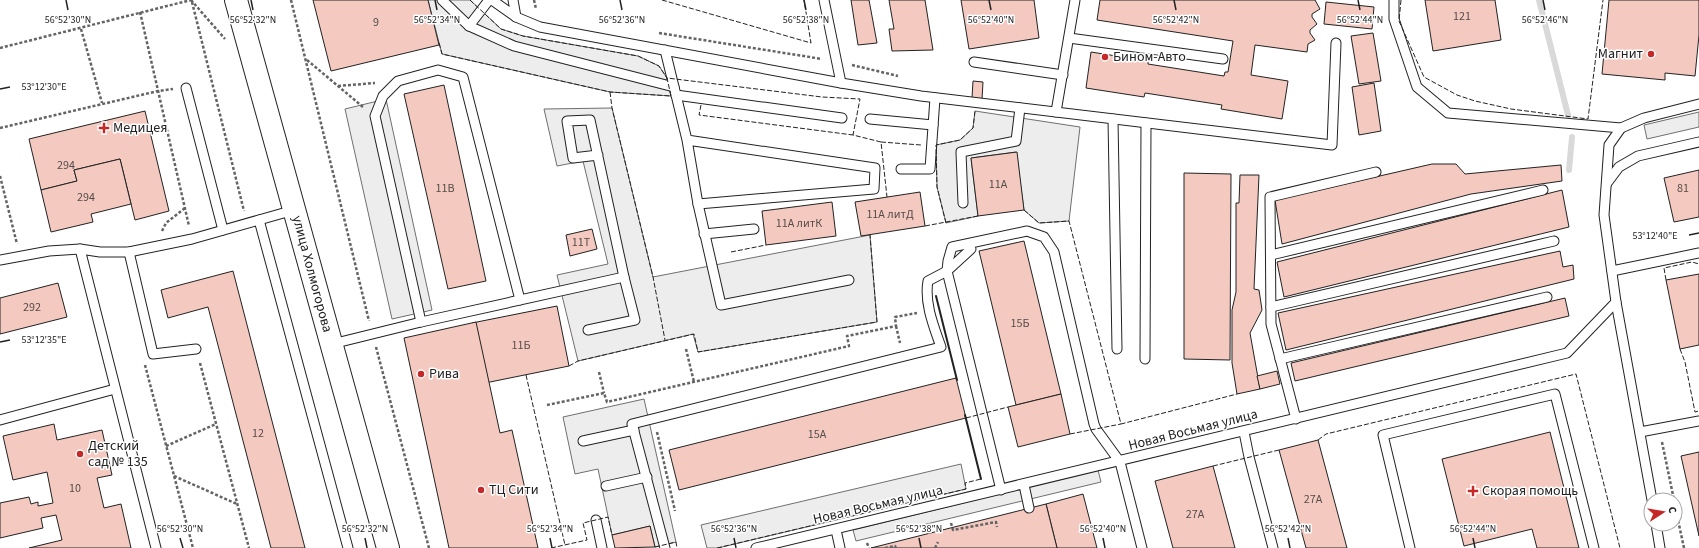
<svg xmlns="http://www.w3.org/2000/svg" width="1699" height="548" font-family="'Source Sans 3',sans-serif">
<rect width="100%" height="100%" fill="#fff"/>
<g fill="#ededed" stroke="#6f6f6f">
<polygon points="428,0 470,0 501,29 523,36 638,56 659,66 667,78 671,96 610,92 442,54"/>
<polygon points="386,99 432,310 392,319 345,109"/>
<polygon points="612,108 653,277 870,235 877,322 698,352 693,334 578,361 557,275 608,264 583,161 557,166 544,109"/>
<polygon points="975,111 1080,127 1069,221 1039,223 1024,210 1016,152 971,158 978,216 946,223 937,187 936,145 960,140 973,128"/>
<polygon points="1699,112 1699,127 1647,139 1644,125"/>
<polygon points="644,399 676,542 655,547 650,526 612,535 598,469 575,474 563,417"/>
<polygon points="961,464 966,489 718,548 707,548 701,525"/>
<polygon points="1098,470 1101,482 856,541 853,530"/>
</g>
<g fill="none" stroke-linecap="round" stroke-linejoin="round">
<g stroke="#d9d9d9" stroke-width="6">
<polyline points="1539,0 1568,115"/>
<polyline points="1569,170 1572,137"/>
</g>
</g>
<g fill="#f3c9c0" stroke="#222">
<polygon points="313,0 428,0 439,45 331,71"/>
<polygon points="851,0 869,0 877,43 858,45"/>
<polygon points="889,0 925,0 933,50 892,51 889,29 894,29"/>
<polygon points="961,0 1034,0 1039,38 969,49"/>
<polygon points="1100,0 1315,0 1320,9 1312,14 1312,17 1317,24 1310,30 1310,33 1315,40 1308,44 1307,52 1255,45 1251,75 1288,81 1282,119 1221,109 1222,105 1145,93 1144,97 1086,88 1091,52 1148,61 1148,64 1224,76 1225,72 1228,72 1233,41 1097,20"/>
<polygon points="1425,0 1495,0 1501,40 1433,51"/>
<polygon points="1609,0 1699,0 1699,35 1695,76 1665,73 1665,80 1602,74"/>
<polygon points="1326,2 1374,7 1372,29 1324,24"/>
<polygon points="1373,33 1381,81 1359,84 1351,36"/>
<polygon points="973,81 983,82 982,99 972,98"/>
<polygon points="1374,83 1381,131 1359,135 1352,87"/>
<polygon points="444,85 486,281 448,289 404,94"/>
<polygon points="145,111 169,211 135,220 120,159 74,170 77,181 41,190 29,139"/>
<polygon points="1017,152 1024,210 978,216 971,158"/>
<polygon points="120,159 131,204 91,214 93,222 51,232 41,190 77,181 74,170"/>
<polygon points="1432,164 1456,164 1465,174 1561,165 1562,181 1471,194 1282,244 1275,200"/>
<polygon points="1699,170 1699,217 1674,222 1664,178"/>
<polygon points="1184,173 1231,174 1230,360 1184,359"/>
<polygon points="1240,175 1259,175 1254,289 1259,290 1262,310 1250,333 1260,389 1237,394 1232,363 1232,310 1236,292 1236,203 1239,203"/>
<polygon points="1562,190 1569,227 1284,297 1277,262"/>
<polygon points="920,192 925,226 861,236 855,202"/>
<polygon points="832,202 836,236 766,245 762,211"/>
<polygon points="592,229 597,249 570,256 566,235"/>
<polygon points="1024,241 1061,394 1016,405 979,251"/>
<polygon points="1560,251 1563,267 1573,265 1574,279 1286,350 1278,313"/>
<polygon points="233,271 305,548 271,548 208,307 168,318 161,290"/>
<polygon points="1699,274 1699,345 1680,349 1666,280"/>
<polygon points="58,283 67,317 0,334 0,298"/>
<polygon points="1565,298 1569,316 1295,381 1291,363"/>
<polygon points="557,306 569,366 485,383 472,323"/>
<polygon points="476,322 500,433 512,430 538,548 449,548 404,338"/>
<polygon points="1277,371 1280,384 1260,389 1257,376"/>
<polygon points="956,378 966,418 679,490 669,450"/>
<polygon points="1061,394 1070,434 1018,447 1008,407"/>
<polygon points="54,424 57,440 102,430 112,475 97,478 104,508 121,504 131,548 29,548 62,540 56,515 41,518 43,528 0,538 0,503 29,497 31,504 38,502 38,506 53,503 47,472 13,480 3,436"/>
<polygon points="1550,432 1579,548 1537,548 1532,529 1464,546 1442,459"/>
<polygon points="1318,440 1347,548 1306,548 1279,450"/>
<polygon points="1699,452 1699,536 1681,456"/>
<polygon points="1213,466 1235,548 1173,548 1155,481"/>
<polygon points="1083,494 1097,548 1057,548 1046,504"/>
<polygon points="1046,504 1057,548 871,548 990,518"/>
<polygon points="650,526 655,547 615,548 612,535"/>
</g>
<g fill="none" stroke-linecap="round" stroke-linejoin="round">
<g stroke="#222" stroke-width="11">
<g id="service">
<polyline points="442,0 469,26"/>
<polyline points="489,0 469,26 514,46 674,87"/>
<polyline points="492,0 516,17 540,27 841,83 921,96 1332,145 1336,43"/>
<polyline points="513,0 516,17"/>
<polyline points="824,0 841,83"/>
<polyline points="1394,0 1394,19 1417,87 1448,113 1621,128 1644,118 1699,104"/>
<polyline points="1069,38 1223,59"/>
<polyline points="665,50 687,140 875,168 874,189 698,204 687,140"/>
<polyline points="974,62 1063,75"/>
<polyline points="186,88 223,230"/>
<polyline points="676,95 842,118"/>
<polyline points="1056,112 1075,0"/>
<polyline points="870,119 933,125"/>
<polyline points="1113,119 1117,349"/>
<polyline points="1621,128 1609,145 1604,215 1616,302 1652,500"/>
<polyline points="901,169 930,169 935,98"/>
<polyline points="1607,183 1619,167 1638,156 1699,142"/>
<polyline points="963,203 961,152 1016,141 1020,108"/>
<polyline points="698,204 721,305 849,280"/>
<polyline points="259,220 348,548"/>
<polyline points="704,234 754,229"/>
<polyline points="80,249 156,548"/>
<polyline points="129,252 153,354 196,349"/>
<polyline points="1271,255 1543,190"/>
<polyline points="0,260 49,251 80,249 100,252 129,252 192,239 294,210"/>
<polyline points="1612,271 1699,253"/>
<polyline points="1271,307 1554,241"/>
<polyline points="421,322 375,116 383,96 398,81 438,70 463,77 520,300"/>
<polyline points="588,330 635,320 624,277"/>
<polyline points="332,344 421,322 624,277 590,120 567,121 573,158 598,155"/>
<polyline points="1145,359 1146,123"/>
<polyline points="1280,359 1547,297"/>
<polyline points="1296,419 1271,324 1270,197 1376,172"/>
<polyline points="0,420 115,389"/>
<polyline points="1244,432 1249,457 1273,548"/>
<polyline points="1640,432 1699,421"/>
<polyline points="583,441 634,430"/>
<polyline points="1024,485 1029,508"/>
<polyline points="606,486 647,477"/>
<polyline points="1001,490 947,271 948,261 952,247 1027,231 1044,237 1054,252 1094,424 1096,429 1120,462 1142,548"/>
<polyline points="596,520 602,548"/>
<polyline points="1656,524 1660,548"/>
<polyline points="836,530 840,548"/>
<path d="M665,548L632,424L941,347C934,327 924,303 928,281L947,271L971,249"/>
<polyline points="756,548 1567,353 1616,302"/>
<polyline points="1410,548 1383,435 1555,394 1594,548"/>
</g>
</g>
<g stroke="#222" stroke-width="24">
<polyline id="secondary" points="236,0 388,548"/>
</g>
<g stroke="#646464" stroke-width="2.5" stroke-dasharray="3 2" stroke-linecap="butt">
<polyline points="191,0 225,39"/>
<polyline points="291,0 369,321"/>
<polyline points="534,0 536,9"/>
<polyline points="192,2 244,211"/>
<polyline points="140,12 189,226"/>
<polyline points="81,29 102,103"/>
<polyline points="659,33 822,59"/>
<polyline points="0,48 191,0"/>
<polyline points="307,60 363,107"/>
<polyline points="852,65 898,76"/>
<polyline points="338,86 375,83"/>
<polyline points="0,128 158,91 173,89"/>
<polyline points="0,176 17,244"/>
<polyline points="162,231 166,223 185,208"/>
<polyline points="896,326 900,343"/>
<polyline points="376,347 429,548"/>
<polyline points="686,349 694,382"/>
<polyline points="200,363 249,548"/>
<polyline points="145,365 193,548"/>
<polyline points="599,372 604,393"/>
<polyline points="547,405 604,393 607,402 849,346 847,336 896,326 895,317 917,313"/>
<polyline points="657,432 675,511"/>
<polyline points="1662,442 1674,500"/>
<polyline points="166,446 216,424"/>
<polyline points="174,476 237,504"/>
<polyline points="1675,506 1684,548"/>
<polyline points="951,523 953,530 996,522 997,527"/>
<polyline points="867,543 869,548"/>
<polyline points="885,548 895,546 896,548"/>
<polyline points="935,548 938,542"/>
</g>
<use href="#service" stroke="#fff" stroke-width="9"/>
<use href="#secondary" stroke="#fff" stroke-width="22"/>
<g stroke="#222" stroke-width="1" stroke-dasharray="5 2" stroke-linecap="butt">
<polyline points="470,0 501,29 523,36 638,56 659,66 667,78"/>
<polyline points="662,0 811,43 804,0"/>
<polyline points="1401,0 1399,21 1424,77 1457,95 1475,101 1511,109 1588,119 1603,0"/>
<polyline points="439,43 442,54 610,92 671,96 667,78 822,97 860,99 853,135 881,142 887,197"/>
<polyline points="610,92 612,108 653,277 665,340"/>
<polyline points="701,105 699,115 853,135"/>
<polyline points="881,142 921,145"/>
<polyline points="1024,210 1039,223 1069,221 1121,424 1237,394"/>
<polyline points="946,223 937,187 936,145 960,140 973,128 975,111"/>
<polyline points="925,226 978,216"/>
<polyline points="731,252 766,245"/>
<polyline points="1666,280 1664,268 1692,262 1699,264"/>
<polyline points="1680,349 1685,362 1695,412 1699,411"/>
<polyline points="569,366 578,361 694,334 698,352 877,322 870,235"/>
<polyline points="526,375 565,545"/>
<polyline points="966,418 1008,407"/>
<polyline points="1070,434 1121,424"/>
<polyline points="1318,440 1326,434 1576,374 1620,548"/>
<polyline points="1213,466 1279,450"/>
<polyline points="655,547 676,542 677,548"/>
<polyline points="551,548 587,540 583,523 608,517 612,535"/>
<polyline points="717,548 966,489 965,483 981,479"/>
</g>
<g stroke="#222" stroke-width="2">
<polyline points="936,296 957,380"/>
<polyline points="965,415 981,479"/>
</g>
</g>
<path fill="none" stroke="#222" stroke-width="1.5" d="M66,0L68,10M251,0L253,10M435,0L437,10M620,0L622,10M804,0L806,10M989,0L991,10M1174,0L1176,10M1358,0L1360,10M1543,0L1545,10M0,89L10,87M1689,235L1699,233M0,342L10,340M180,538L183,548M365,538L367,548M550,538L552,548M734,538L736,548M919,538L921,548M1103,538L1105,548M1288,538L1290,548M1473,538L1475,548"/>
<g fill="#c62828" stroke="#fff" stroke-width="1.5">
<circle cx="1651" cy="54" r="4"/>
<circle cx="1105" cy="57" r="4"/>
<path d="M102 122h4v4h4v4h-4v4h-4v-4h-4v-4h4z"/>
<circle cx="421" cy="374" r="4"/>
<circle cx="80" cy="454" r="4"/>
<circle cx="481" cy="490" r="4"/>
<path d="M1471 485h4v4h4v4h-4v4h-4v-4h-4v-4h4z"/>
</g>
<g text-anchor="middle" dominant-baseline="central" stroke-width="3" stroke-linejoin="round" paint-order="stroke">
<g font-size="12" fill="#564c4a">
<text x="1462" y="16">121</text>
<text x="376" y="22">9</text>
<text x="66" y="165">294</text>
<text x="998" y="184">11А</text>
<text x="445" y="188">11В</text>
<text x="1683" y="188">81</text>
<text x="86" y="197">294</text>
<text x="890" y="214">11А литД</text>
<text x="799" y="223">11А литК</text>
<text x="581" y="242">11Т</text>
<text x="32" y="307">292</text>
<text x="1020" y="323">15Б</text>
<text x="521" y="345">11Б</text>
<text x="258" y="433">12</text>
<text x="817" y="434">15А</text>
<text x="75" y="488">10</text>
<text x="1313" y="499">27А</text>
<text x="1195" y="514">27А</text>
</g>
<g font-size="14" fill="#222" stroke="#fff" text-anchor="start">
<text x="1643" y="54" text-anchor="end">Магнит</text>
<text x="1113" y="57">Бином-Авто</text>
<text x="113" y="128">Медицея</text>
<text x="429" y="374">Рива</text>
<text x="88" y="446">Детский<tspan x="88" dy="16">сад № 135</tspan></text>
<text x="489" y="490">ТЦ Сити</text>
<text x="1482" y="491">Скорая помощь</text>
</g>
<g font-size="14" fill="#222" stroke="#fff">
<text transform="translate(312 274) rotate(75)">улица Холмогорова</text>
<text transform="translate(1193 430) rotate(-14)">Новая Восьмая улица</text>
<text transform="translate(878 505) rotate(-13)">Новая Восьмая улица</text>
</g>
</g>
<g font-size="10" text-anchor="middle" fill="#222" stroke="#fff" stroke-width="3" stroke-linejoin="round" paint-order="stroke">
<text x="68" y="23">56°52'30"N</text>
<text x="253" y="23">56°52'32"N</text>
<text x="437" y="23">56°52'34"N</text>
<text x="622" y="23">56°52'36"N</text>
<text x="806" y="23">56°52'38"N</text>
<text x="991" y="23">56°52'40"N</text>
<text x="1176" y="23">56°52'42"N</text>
<text x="1360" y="23">56°52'44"N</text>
<text x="1545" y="23">56°52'46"N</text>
<text x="44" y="90">53°12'30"E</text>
<text x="1655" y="239">53°12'40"E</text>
<text x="44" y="343">53°12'35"E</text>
<text x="180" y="532">56°52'30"N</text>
<text x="365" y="532">56°52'32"N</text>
<text x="550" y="532">56°52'34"N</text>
<text x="734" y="532">56°52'36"N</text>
<text x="919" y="532">56°52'38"N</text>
<text x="1103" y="532">56°52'40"N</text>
<text x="1288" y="532">56°52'42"N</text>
<text x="1473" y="532">56°52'44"N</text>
</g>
<g transform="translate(1663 512) rotate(78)"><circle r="19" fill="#ffffff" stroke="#a7a7a7"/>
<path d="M0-3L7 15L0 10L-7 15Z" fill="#c62828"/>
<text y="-6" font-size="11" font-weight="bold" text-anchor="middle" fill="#222222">С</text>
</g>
</svg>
